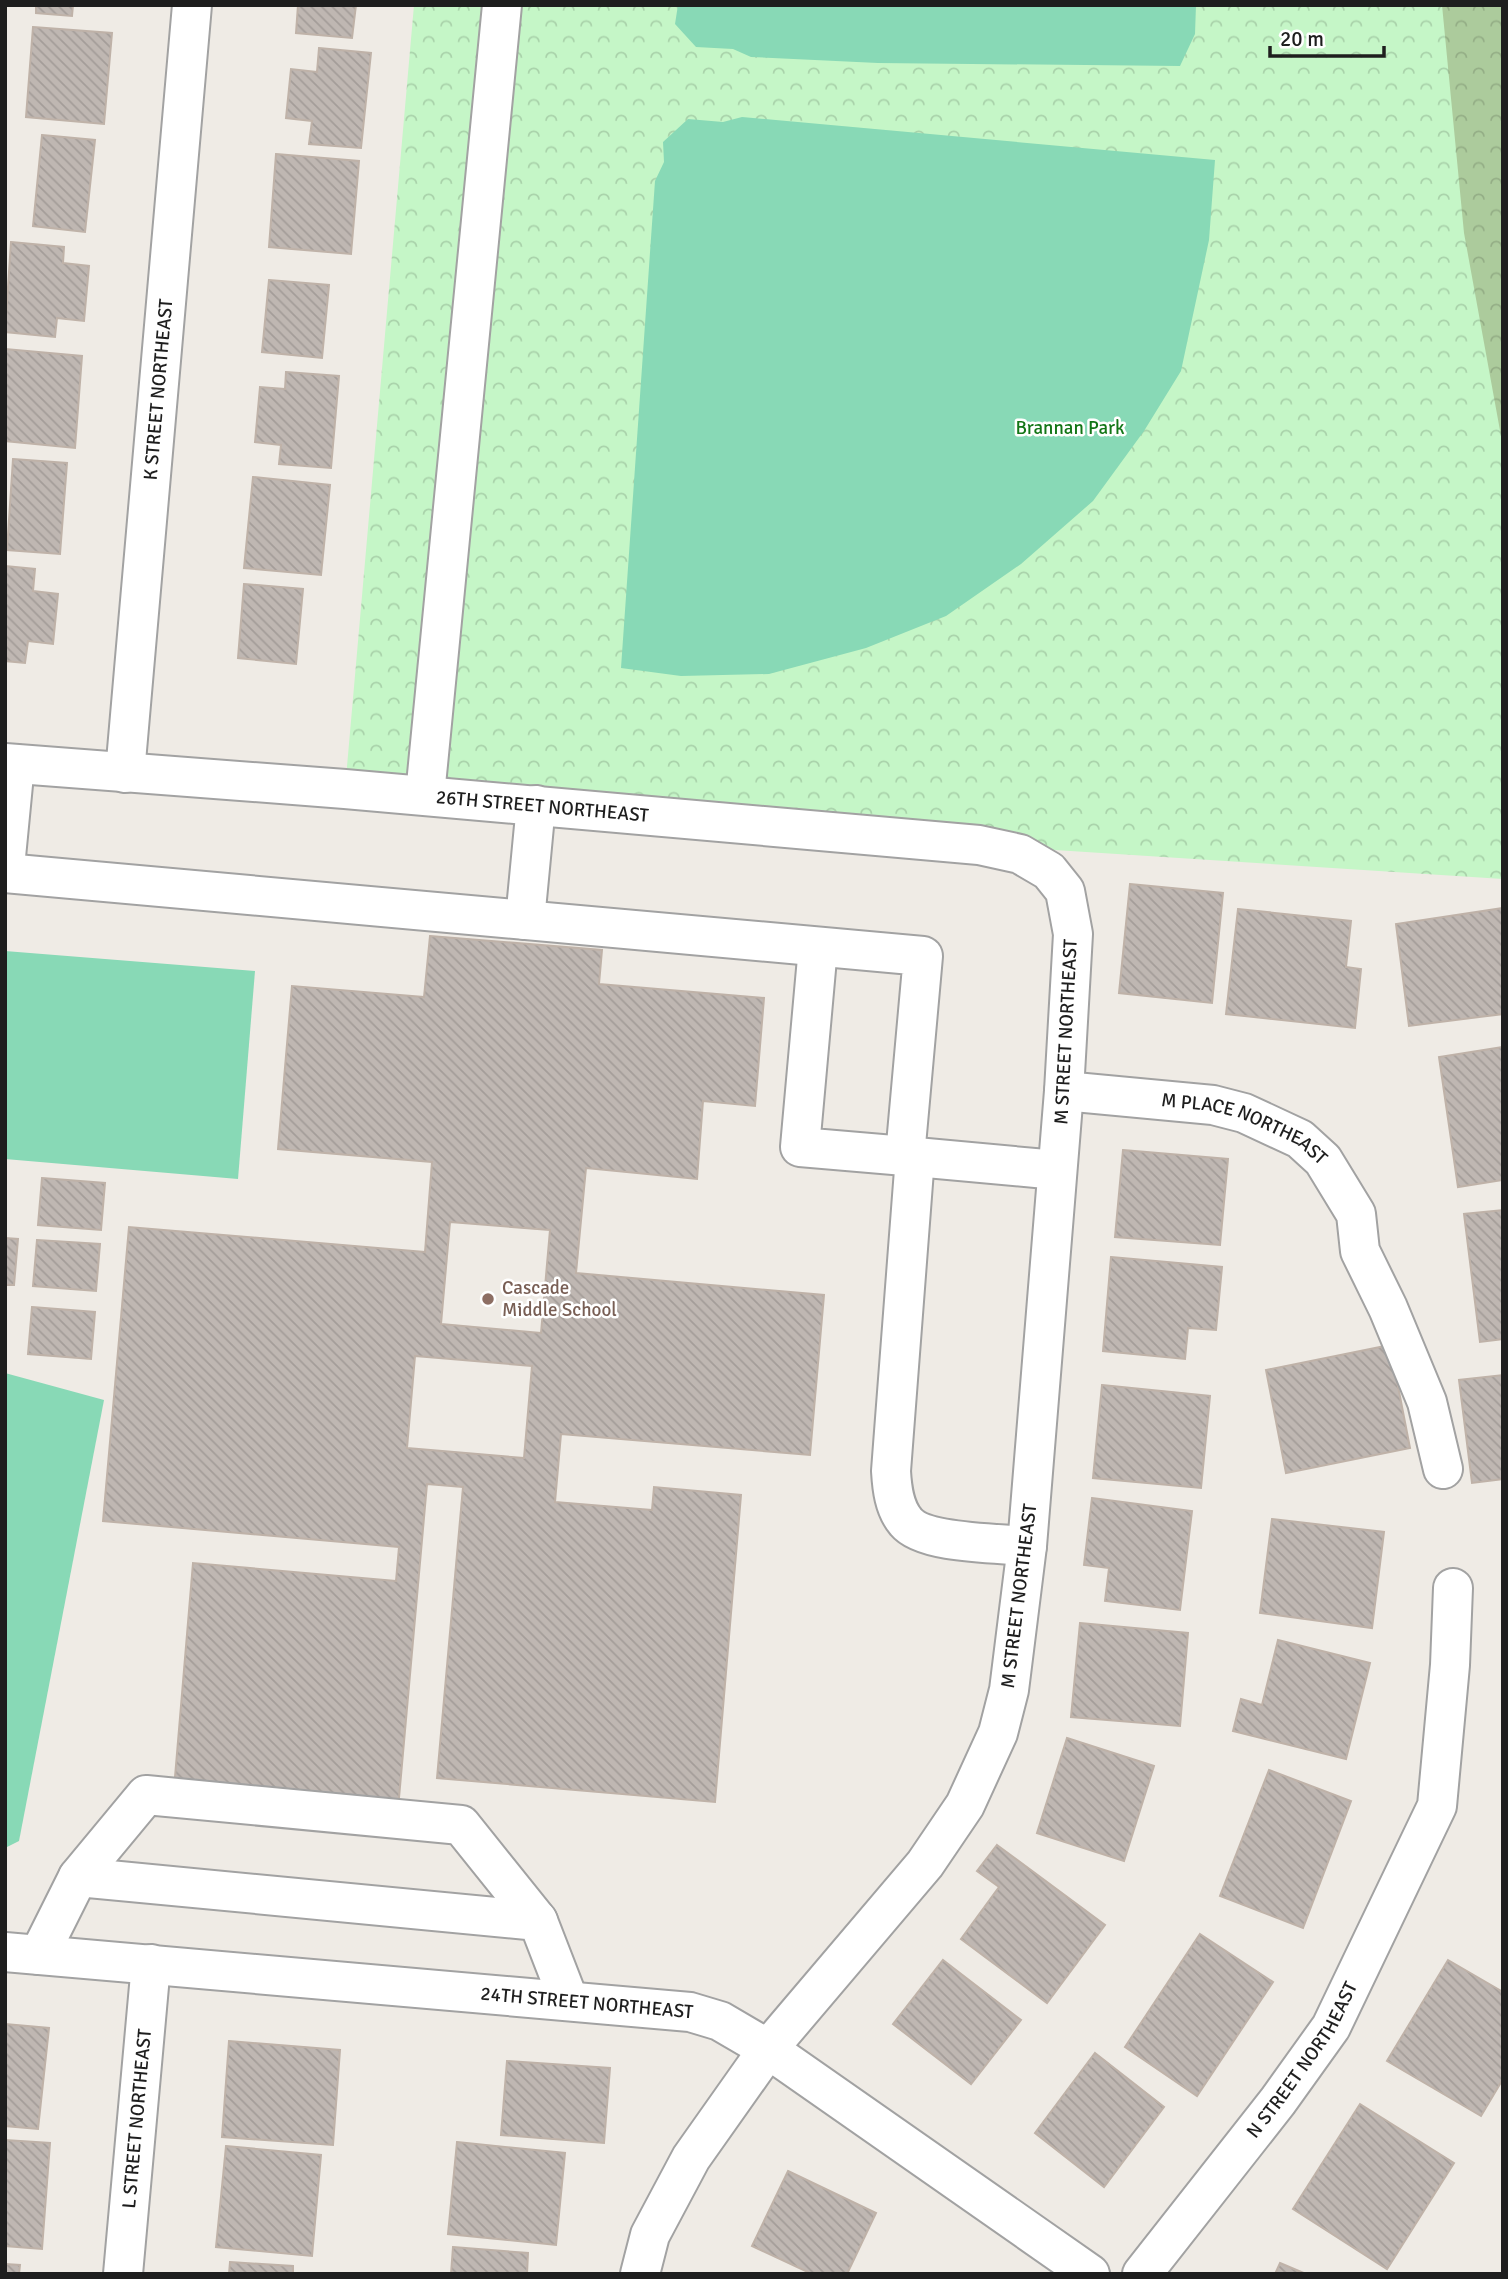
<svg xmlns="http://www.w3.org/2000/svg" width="1508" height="2279" font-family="Signika,sans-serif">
<defs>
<pattern id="forest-crowns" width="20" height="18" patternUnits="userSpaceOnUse" patternTransform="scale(1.75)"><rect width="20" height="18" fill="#accb9c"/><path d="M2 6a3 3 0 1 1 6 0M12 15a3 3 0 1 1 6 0" fill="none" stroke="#94ae86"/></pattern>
<pattern id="park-crowns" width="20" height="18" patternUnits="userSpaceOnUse" patternTransform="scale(1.75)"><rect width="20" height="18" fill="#c5f6c7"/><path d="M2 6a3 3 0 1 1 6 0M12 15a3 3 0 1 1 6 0" fill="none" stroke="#a9d2aa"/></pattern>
<pattern id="building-back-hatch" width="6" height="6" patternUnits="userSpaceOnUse" patternTransform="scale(1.75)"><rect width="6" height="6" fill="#bfb7b2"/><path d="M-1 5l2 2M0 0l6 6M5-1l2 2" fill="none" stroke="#a49d99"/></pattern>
</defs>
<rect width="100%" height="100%" fill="#efebe5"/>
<polygon fill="url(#forest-crowns)" points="1396,5 1503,5 1503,700"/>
<polygon fill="url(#park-crowns)" points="414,5 1442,5 1464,233 1503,447 1503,879 979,845 345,789"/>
<g fill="#88d9b6">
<polygon points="678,5 1196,5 1195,34 1180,66 878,63 751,57 733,49 696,47 675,24"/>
<polygon points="742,117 1215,160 1209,240 1181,371 1144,431 1093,501 1021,564 946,616 866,648 769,674 681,676 621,668 655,181 664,162 663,142 688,119 723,122"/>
<polygon points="5,951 255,971 238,1179 5,1159"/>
<polygon points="5,1373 104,1400 19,1841 5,1848"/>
</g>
<g fill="url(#building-back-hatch)" stroke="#bfb2a8" stroke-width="2" fill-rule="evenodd">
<polygon points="36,5 73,5 72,16 36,13"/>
<polygon points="298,5 356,5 352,38 296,33"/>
<polygon points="33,27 112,33 104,124 26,117"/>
<polygon points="319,48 371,53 361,148 309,144 312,121 286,118 291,69 317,72"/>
<polygon points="42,135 95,140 85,232 33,226"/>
<polygon points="276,154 359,161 351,254 269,247"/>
<polygon points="11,242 64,247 63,263 89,266 84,321 57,318 55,337 5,332"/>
<polygon points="269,280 329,285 322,358 262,352"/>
<polygon points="5,349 82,356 75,448 5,441"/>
<polygon points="286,372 339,376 331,468 279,464 281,445 255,442 260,387 285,389"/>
<polygon points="13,459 67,463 60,554 7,550"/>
<polygon points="253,477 330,485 321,575 244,568"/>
<polygon points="5,566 35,569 33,591 58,594 53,644 28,641 25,663 5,661"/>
<polygon points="244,584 303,589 296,664 238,658"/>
<polygon points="1130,884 1223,893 1212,1003 1119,993"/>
<polygon points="1503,908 1503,1014 1409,1026 1396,924"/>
<polygon points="1238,909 1351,921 1346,967 1361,969 1355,1028 1226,1014"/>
<path d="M430,936L602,950L599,984L764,998L755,1106L703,1101L697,1179L586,1168L576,1273L824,1295L810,1455L561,1434L555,1502L652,1510L654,1487L741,1495L715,1802L437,1778L463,1487L427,1484L398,1809L174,1789L193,1563L396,1581L399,1547L103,1521L129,1227L425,1252L432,1162L278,1149L292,986L424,997ZM450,1222L550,1230L541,1333L441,1324ZM415,1356L532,1366L524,1458L407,1448Z"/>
<polygon points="1503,1047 1503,1180 1458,1187 1439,1057"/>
<polygon points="1123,1150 1228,1159 1220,1245 1115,1237"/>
<polygon points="42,1178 105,1183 101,1230 38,1225"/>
<polygon points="1503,1210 1503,1339 1480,1342 1464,1214"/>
<polygon points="5,1238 18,1239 14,1285 5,1285"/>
<polygon points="37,1240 100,1244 96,1291 33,1286"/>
<polygon points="1111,1257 1222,1267 1216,1330 1188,1328 1185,1359 1103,1351"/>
<polygon points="32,1307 95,1312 91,1359 28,1354"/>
<polygon points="1390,1345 1410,1448 1286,1473 1266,1370"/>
<polygon points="1503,1375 1503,1479 1472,1483 1459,1380"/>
<polygon points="1102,1385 1210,1396 1201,1488 1093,1478"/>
<polygon points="1092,1498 1192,1511 1180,1610 1105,1601 1109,1568 1084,1565"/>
<polygon points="1272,1519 1384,1532 1372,1628 1260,1613"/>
<polygon points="1080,1623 1188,1633 1180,1726 1071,1717"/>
<polygon points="1278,1640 1370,1663 1346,1759 1233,1731 1241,1699 1262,1705"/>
<polygon points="1067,1738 1154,1766 1124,1861 1037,1833"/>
<polygon points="1269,1770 1351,1801 1303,1928 1220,1896"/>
<polygon points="997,1845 1105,1925 1047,2003 961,1939 999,1887 977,1871"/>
<polygon points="1200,1934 1273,1982 1197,2096 1125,2047"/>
<polygon points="943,1960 1021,2020 971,2084 893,2024"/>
<polygon points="1448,1960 1503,1992 1503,2079 1481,2116 1387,2061"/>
<polygon points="5,2024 49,2028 38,2129 5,2126"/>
<polygon points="229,2041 340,2050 333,2145 222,2137"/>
<polygon points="1095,2053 1164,2107 1104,2187 1035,2133"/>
<polygon points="507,2061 610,2068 604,2143 501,2135"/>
<polygon points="1360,2104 1454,2163 1387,2269 1293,2209"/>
<polygon points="5,2140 50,2143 42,2249 5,2246"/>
<polygon points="457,2142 565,2153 556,2245 448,2234"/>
<polygon points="226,2146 321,2155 312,2256 216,2247"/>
<polygon points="788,2171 876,2213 847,2274 812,2274 752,2246"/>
<polygon points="453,2247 528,2253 527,2274 451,2274"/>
<polygon points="230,2262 293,2266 293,2274 229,2274"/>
<polygon points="1280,2263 1306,2274 1275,2274"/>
<polygon points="5,2264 20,2265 19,2274 5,2274"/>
</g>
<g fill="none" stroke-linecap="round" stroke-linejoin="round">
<g stroke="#a2a2a2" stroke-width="42">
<g id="minor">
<path id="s1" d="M5,763L345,789L979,845L1020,854L1049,871L1065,891L1073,934L1064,1091L1027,1546L1009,1690L998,1733L965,1805L925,1864L768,2049L691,2158L650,2235L640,2274"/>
<path id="s2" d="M125,773L192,5"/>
<polyline points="425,795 502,5"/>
<polyline points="5,867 15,764"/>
<polyline points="5,873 923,956 905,1156 1057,1170"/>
<polyline points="525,920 536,805"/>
<polyline points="818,947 800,1147 905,1156"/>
<path id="s3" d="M1064,1091L1213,1105L1244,1113L1300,1139L1323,1160L1356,1214L1360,1251L1388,1308L1427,1402L1443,1469"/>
<path d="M915,1157L891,1471C892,1488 894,1508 906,1522C924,1544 998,1543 1027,1546"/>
<polyline points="78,1877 146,1795 461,1825 538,1921"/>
<path id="s4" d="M5,1952L690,2012L720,2021L768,2049L1090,2274"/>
<polyline points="39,1955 78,1877 538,1921 569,2001"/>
<path id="s5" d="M123,2274L151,1964"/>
<path id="s6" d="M1142,2274L1278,2101L1331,2027L1437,1806L1450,1665L1453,1588"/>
</g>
</g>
<use href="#minor" stroke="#fff" stroke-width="38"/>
</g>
<circle fill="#8d6e63" stroke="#fff" stroke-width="2.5" cx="488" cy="1299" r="7"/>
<g text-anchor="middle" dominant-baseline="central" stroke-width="5" stroke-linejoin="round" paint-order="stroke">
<g font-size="19" fill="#1e1e1e" stroke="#fff">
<text stroke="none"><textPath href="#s2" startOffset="385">K STREET NORTHEAST</textPath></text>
<text stroke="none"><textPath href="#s1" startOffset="539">26TH STREET NORTHEAST</textPath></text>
<text transform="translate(1066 1032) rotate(-87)">M STREET NORTHEAST</text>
<text stroke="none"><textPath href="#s3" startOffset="187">M PLACE NORTHEAST</textPath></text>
<text transform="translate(1019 1596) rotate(-83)">M STREET NORTHEAST</text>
<text stroke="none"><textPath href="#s4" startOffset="584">24TH STREET NORTHEAST</textPath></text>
<text stroke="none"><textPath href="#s6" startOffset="268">N STREET NORTHEAST</textPath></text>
<text stroke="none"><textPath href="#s5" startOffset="156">L STREET NORTHEAST</textPath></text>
</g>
<g font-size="19" fill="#137617" stroke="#fff">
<text x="1070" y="428">Brannan Park</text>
</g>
<g font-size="19" fill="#785e54" stroke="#fff" text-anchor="start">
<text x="502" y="1288">Cascade<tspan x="502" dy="22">Middle School</tspan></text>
</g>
</g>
<rect width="1508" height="2279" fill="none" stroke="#1e1e1e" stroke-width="14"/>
<path d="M1270 46v10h114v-10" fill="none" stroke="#1e1e1e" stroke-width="3.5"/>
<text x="1280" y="46" font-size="21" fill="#1e1e1e" stroke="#ffffff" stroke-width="5" paint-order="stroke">20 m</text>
</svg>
